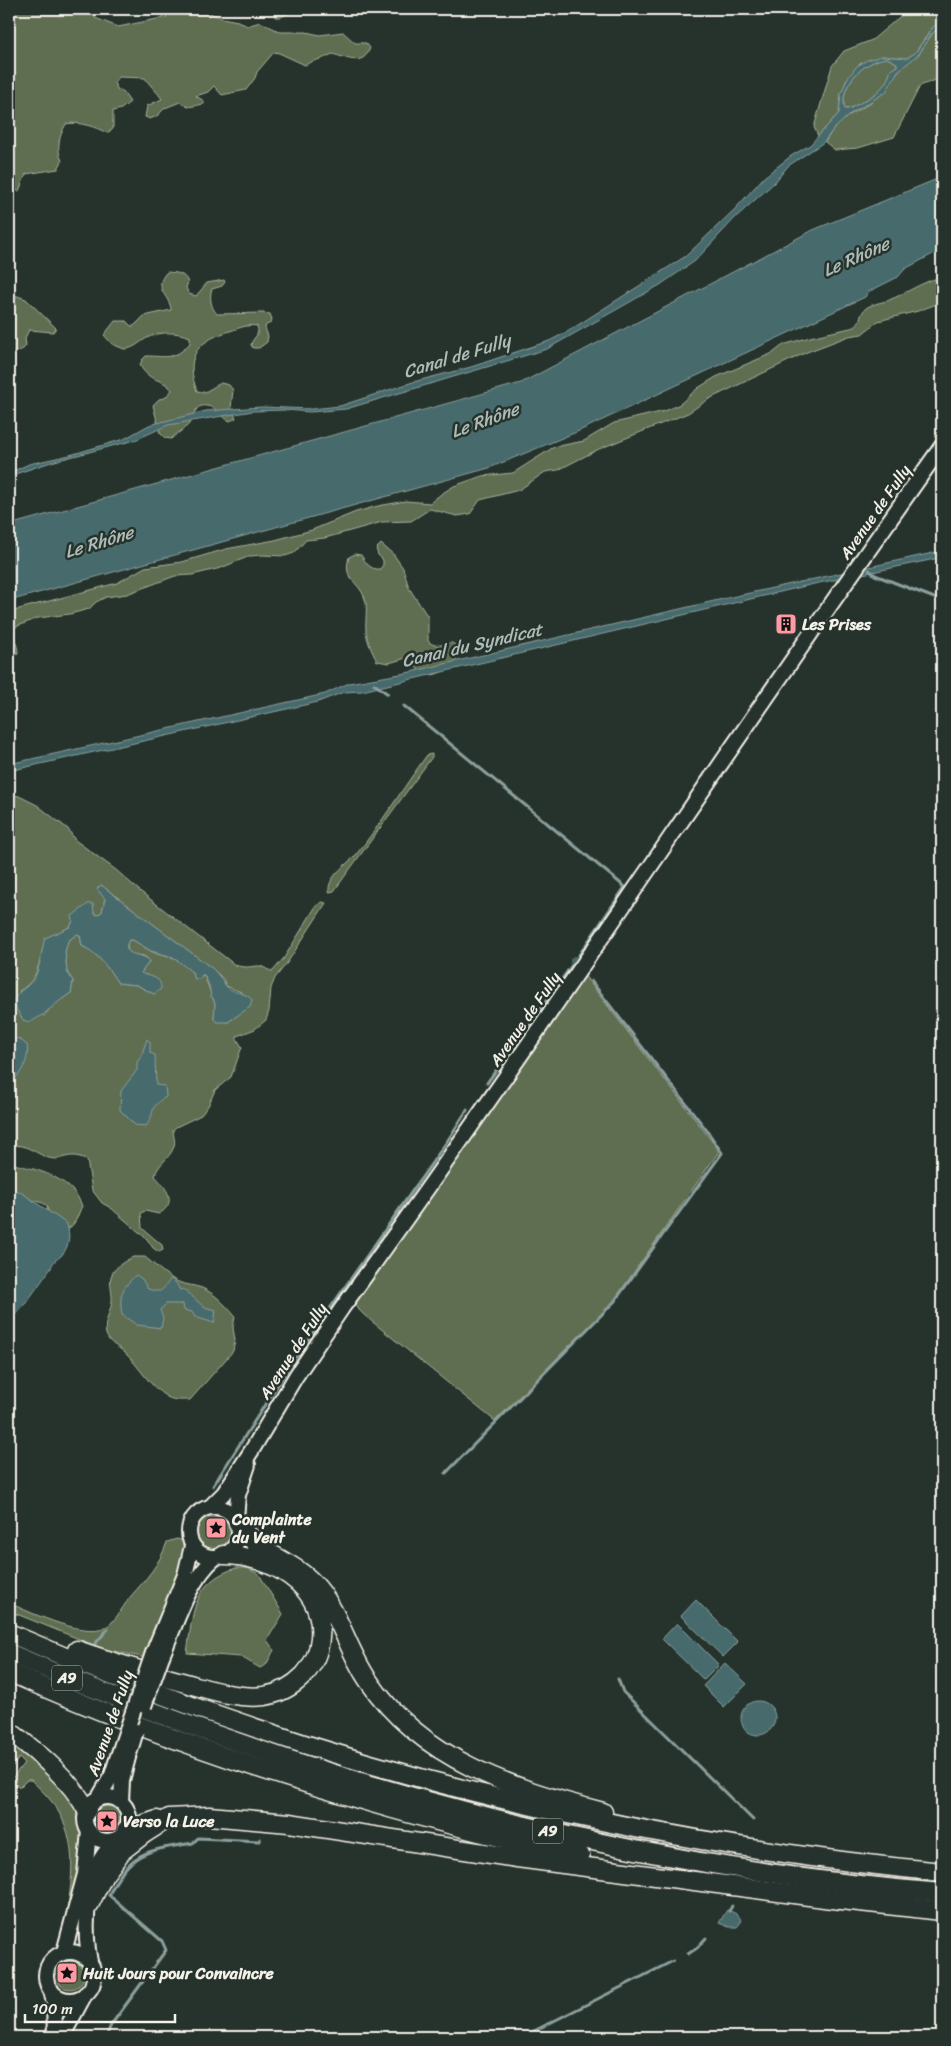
<svg xmlns="http://www.w3.org/2000/svg" width="951" height="2046" font-family="Sriracha,sans-serif">
<rect width="100%" height="100%" fill="#26332d"/>
<filter id="ink" filterUnits="userSpaceOnUse"><feTurbulence type="fractalNoise" baseFrequency=".02" numOctaves="2"/><feDisplacementMap in="SourceGraphic" scale="10" xChannelSelector="R" yChannelSelector="G"/><feConvolveMatrix kernelMatrix="1 2 1 2 8 2 1 2 1" color-interpolation-filters="sRGB"/></filter>
<g filter="url(#ink)">
<g fill="#5e6e51" stroke="#a9b09c" fill-rule="evenodd">
<path d="M9,9H98L94,13L95,18L118,27L167,17L158,9H180L188,12L210,13L222,18L238,21L247,26L260,22L281,32H306L320,35L343,32L355,43H366L370,48C363,68 346,57 332,54C323,60 315,59 305,65L279,53L274,52L257,72L255,78L246,90L222,95L214,86L208,92L196,96L204,101V104L188,107L180,102L165,108L157,116L150,119L145,117L147,106L162,99C157,91 150,86 145,78L119,77L114,83L118,90L123,92L130,102L121,109L113,111V129L107,133C96,127 78,121 66,124C59,136 56,148 62,161L58,169L26,174L19,191L11,190L9,188Z"/>
<polygon points="275,9 310,9 304,12 295,10 281,17 275,17 273,11"/>
<polygon points="909,9 942,9 942,23 932,28 915,53 907,58 882,56 861,63 847,79 841,94 839,113 818,136 814,127 832,66 844,51 872,40"/>
<polygon points="942,26 942,77 920,86 894,137 858,148 835,150 825,142 832,131 843,119 870,103 902,67 919,54 934,31"/>
<path d="M887,58L897,63V66L891,70C885,92 868,99 849,109H845C838,85 865,60 887,58Z"/>
<path d="M167,272C177,273 183,272 188,282L186,288L189,294L196,296L207,283L224,280L225,282L222,286L212,289C209,297 211,308 217,314L263,313L270,314L272,319L271,323L266,325L265,328L268,336L267,342L259,348H253L251,345C252,338 261,335 257,326C246,324 237,329 227,332C195,342 185,359 197,391L205,392L221,383L229,385L233,390L231,408L236,418L230,421C222,418 217,407 207,406C194,404 195,416 189,424C185,429 176,434 171,439L165,438L160,433L153,405L159,399L165,398L172,390C162,377 149,383 140,365L142,360L146,356C167,356 174,361 190,343V337C178,332 161,331 149,337C140,341 135,349 124,349L112,344L104,335L115,321H126L131,326H134L144,316L171,310C171,297 151,288 167,272Z"/>
<path d="M942,277V302L918,311L878,321L862,334L849,336L807,352L709,399L688,413L599,449L558,470L545,472L519,490L480,500L470,514L457,516L430,509L411,521L382,522L325,538L306,540L294,553L285,556L262,555L250,556L221,568L192,575L175,576L127,594L106,597L96,602L89,609L70,614L38,618L15,627C11,637 18,643 18,653L9,658V615L19,609L117,583L145,567L182,562L226,549L275,540L312,530L356,512L378,506L406,501L430,503L441,494L454,486L482,476L513,473L554,447L584,441L614,423L665,411L680,404L698,388L716,377L773,353L783,345L810,337L855,327C860,322 860,315 864,310C869,304 881,303 889,300C907,293 923,281 942,277Z"/>
<polygon points="9,293 26,299 56,328 53,332 29,330 25,338 26,346 23,349 9,355"/>
<path d="M381,544L394,555L403,568L409,588L428,617V641C439,652 450,637 456,646C465,660 440,677 427,675C417,673 415,662 406,658L389,663L377,661C372,652 367,641 366,631C365,620 368,608 365,599C359,580 342,581 349,557L355,554L361,555C366,563 370,570 380,569L383,565V560L378,555L376,549Z"/>
<path d="M432,754V757L334,891L329,892C327,877 346,865 355,856C381,824 403,788 427,755Z"/>
<path d="M9,794L19,796L37,805L68,829L75,840L116,870L141,892L235,965C244,968 248,967 257,966C263,965 267,971 273,971L284,958L316,906L322,902L326,903L287,963L275,978L271,988L269,1011L266,1020L255,1029L237,1036V1039L242,1047L231,1077L215,1090L208,1106L201,1115L176,1127L173,1130C173,1135 176,1142 174,1146C171,1158 157,1164 155,1176C167,1189 178,1202 159,1214L145,1211L141,1213L142,1228L162,1245L163,1250L159,1252L153,1248L147,1239L111,1208L102,1203L92,1190L87,1160C69,1150 63,1162 49,1158C36,1154 23,1141 9,1147ZM101,885L213,969L223,979L226,986L241,992L238,1015L228,1022L214,1019L215,1004L204,975L195,979C189,962 173,958 157,954C149,951 140,944 133,940H129C126,944 127,950 130,954L144,956L148,959L149,962L141,973L142,975H147L154,994L137,985L118,983C108,968 98,953 82,946L80,935L77,934L68,941L65,952L67,972L73,981L71,993L54,1004L44,1016L19,991C41,979 38,959 46,938L70,927L73,921L94,913L97,915L102,912L105,898L101,891Z"/>
<polygon points="584,975 718,1149 718,1153 613,1302 495,1421 364,1315 355,1306 354,1302"/>
<path d="M9,1163C36,1169 72,1177 82,1206C77,1216 75,1229 63,1230L49,1215L47,1206L43,1203L9,1194Z"/>
<path d="M133,1257H145C155,1265 164,1274 176,1281C184,1285 194,1285 202,1288C216,1294 225,1305 235,1316L233,1328L235,1340L233,1351L190,1400C182,1400 174,1401 167,1397C149,1386 140,1367 125,1353C118,1346 109,1344 106,1334C103,1323 111,1312 112,1301C113,1292 108,1282 112,1274C116,1266 125,1261 133,1257Z"/>
<circle cx="214" cy="1531" r="19"/>
<path d="M177,1539L186,1542L188,1550L146,1658L104,1649L9,1611V1603C30,1612 91,1642 110,1624C119,1616 124,1604 131,1596C146,1579 160,1564 167,1542Z"/>
<path d="M236,1568H247L259,1574L283,1614L267,1640L274,1650L266,1665L260,1668L241,1657L187,1653C193,1613 192,1582 236,1568Z"/>
<path d="M9,1741L60,1784L77,1810L78,1825L83,1838L81,1856L67,1929L63,1936C70,1891 83,1842 52,1802C46,1794 38,1787 31,1780H27L20,1787L10,1781L24,1763L19,1758L9,1771Z"/>
<circle cx="107" cy="1819" r="13"/>
<circle cx="70" cy="1975" r="14"/>
</g>
<g fill="#466a6c" stroke="#8ca09e" fill-rule="evenodd">
<path d="M942,23V26L931,34L919,54L898,71L886,92L850,114L832,131L824,142L788,166L775,182L736,217L695,261L660,285L547,349L346,409L310,412L286,410L253,411L168,425L135,440L51,462L9,476V473L29,464L70,455L124,439L149,425L206,411L261,407L312,409L340,406L413,382L471,367L549,341L567,332L686,256L736,208L764,177L791,156L810,145L839,113L841,94L847,79L857,66L867,60L882,56L907,58L915,53L934,26ZM887,58L897,63V66L891,70C885,92 868,99 849,109H845C838,85 865,60 887,58Z"/>
<polygon points="942,177 942,249 905,269 898,277 868,292 865,297 579,431 489,468 9,601 9,525 521,383 813,230"/>
<polygon points="942,551 942,557 935,559 814,584 362,691 344,692 318,702 9,771 9,764 325,694 349,683 406,673 727,598"/>
<path d="M101,885L213,969C218,974 222,980 226,986C233,994 245,991 252,1000L250,1007L228,1022H217L214,1019L215,1004L213,998L211,997L209,985L204,975H202L200,979H195L192,972L173,957L151,951L133,940H129C120,956 139,953 148,959L149,962L141,973C150,978 161,975 161,989L154,994L137,985L118,983C108,968 98,953 82,946L80,935L77,934L68,941L65,952L67,972L73,981L71,993C56,1002 46,1015 30,1022L23,1020L17,1010L14,1000C19,989 30,987 35,977C41,964 41,951 45,938L70,927L73,921L72,916L88,904H93L94,913L97,915L102,912L105,899L97,889Z"/>
<path d="M9,1037L19,1039L27,1045C30,1061 20,1075 9,1085Z"/>
<path d="M147,1039L150,1042V1053L155,1055L156,1085L165,1086L166,1097C148,1106 156,1114 146,1126L135,1125L120,1110L121,1091L137,1070V1062L141,1057Z"/>
<path d="M9,1187L22,1193L67,1224C70,1236 70,1246 61,1256C56,1260 53,1261 51,1268L26,1303L9,1321Z"/>
<path d="M136,1275L142,1279L148,1289C164,1294 161,1290 171,1279L176,1283L180,1290L184,1289L204,1307L216,1310L214,1323L195,1317L192,1312L184,1310L183,1304H166L160,1310L163,1318L161,1328L137,1325L122,1315C119,1295 121,1289 136,1275Z"/>
<polygon points="696,1600 738,1642 723,1657 681,1616"/>
<polygon points="677,1623 719,1665 704,1680 662,1639"/>
<polygon points="725,1663 747,1684 724,1707 703,1686"/>
<circle cx="758" cy="1718" r="17"/>
<path d="M727,1910C733,1912 741,1915 741,1922L737,1927H729L719,1923Z"/>
</g>
<g fill="none" stroke-linecap="round" stroke-linejoin="round">
<g stroke="#8ca09e" stroke-width="3">
<polyline points="869,570 875,575 942,601"/>
<polyline points="374,684 388,694"/>
<polyline points="404,706 625,887 575,961 487,1083"/>
<polyline points="446,1473 614,1302 722,1153 708,1132 591,981"/>
<polyline points="213,1486 289,1367 448,1140 467,1110"/>
<polyline points="94,1645 108,1629"/>
<polyline points="618,1679 623,1692 753,1820"/>
<polyline points="729,1911 732,1906"/>
<polyline points="688,1954 697,1948 706,1938"/>
<path d="M106,2037L111,2025L166,1950L162,1941L109,1895C129,1851 149,1850 193,1843L198,1838L260,1841V1839"/>
<polyline points="522,2037 673,1961"/>
</g>
<polyline stroke="#466a6c" stroke-width="10" points="575,961 576,961"/>
<g stroke="#f4f1e8" stroke-width="18">
<g id="secondary">
<circle cx="214" cy="1532" r="25"/>
<path d="M210,1507L224,1493L252,1450L296,1376L342,1308C547,1025 739,731 942,446"/>
<polyline points="236,1519 238,1495 248,1465"/>
<polyline points="153,1653 185,1575 192,1546"/>
<path d="M162,1656C177,1622 187,1582 216,1557"/>
<circle cx="107" cy="1819" r="22"/>
<polyline points="98,1799 112,1775 117,1759"/>
<polyline points="121,1802 122,1781 127,1761"/>
<circle cx="70" cy="1976" r="24"/>
<polyline points="64,1952 85,1874 89,1831"/>
<path d="M90,1962C84,1933 86,1894 97,1866C101,1856 108,1848 115,1840"/>
<polyline points="51,1990 54,2003 55,2037"/>
<polyline points="62,2037 85,1994"/>
</g>
</g>
<g stroke="#f4f1e8" stroke-width="21">
<g id="highway">
<path d="M238,1524C245,1531 251,1540 259,1546C279,1560 301,1568 317,1587C340,1614 348,1651 368,1680C421,1760 514,1789 603,1812"/>
<path d="M9,1633C307,1764 618,1841 942,1872"/>
<path d="M77,1650C114,1663 152,1674 189,1684C214,1691 239,1699 264,1696C279,1694 293,1686 304,1675C313,1665 319,1652 320,1638C325,1585 269,1555 223,1555"/>
<path d="M9,1653C304,1782 621,1866 942,1893"/>
<path d="M9,1672C133,1728 262,1772 393,1809C455,1826 517,1843 580,1855"/>
<path d="M9,1731C39,1753 69,1778 87,1810"/>
<polyline points="126,1830 157,1820"/>
<polyline points="89,1905 104,1875 122,1851 144,1834 169,1818 209,1816 289,1823 517,1858 832,1899 942,1911"/>
</g>
</g>
<use href="#secondary" stroke="#26332d" stroke-width="14"/>
<use href="#highway" stroke="#26332d" stroke-width="18"/>
<g stroke="#f4f1e8" stroke-width="18" stroke-linecap="butt">
<g id="secondary-bridge">
<polyline points="144,1706 162,1656"/>
<polyline points="117,1759 153,1653"/>
<polyline points="127,1761 136,1731"/>
</g>
</g>
<use href="#secondary-bridge" stroke="#26332d" stroke-width="14"/>
</g>
</g>
<defs>
<g id="building-square" transform="scale(1.125)"><rect x="-9" y="-9" width="18" height="18" rx="4" fill="#ff9aa2" stroke="#26332d"/><path d="M-4-6H4V6H1V3H-1V6H-4ZM-2.5-4.3h1.7v1.8h-1.7ZM.8-4.3h1.7v1.8H.8ZM-2.5-1h1.7V.8h-1.7ZM.8-1h1.7V.8H.8Z" fill="#111"/></g>
<g id="sight-square" transform="scale(1.125)"><rect x="-9" y="-9" width="18" height="18" rx="4" fill="#ff9aa2" stroke="#26332d"/><path d="M0-6L1.8-2.2L6-1.7L2.9 1.2L3.7 5.4L0 3.3L-3.7 5.4L-2.9 1.2L-6-1.7L-1.8-2.2Z" fill="#111"/></g>
</defs>
<g fill-rule="evenodd">
<use href="#building-square" x="786" y="624"/>
<use href="#sight-square" x="216" y="1528"/>
<use href="#sight-square" x="107" y="1821"/>
<use href="#sight-square" x="67" y="1973"/>
</g>
<g text-anchor="middle" dominant-baseline="central" stroke-width="5" stroke-linejoin="round" paint-order="stroke">
<g fill="#26332d" stroke="#b6b8b0" stroke-width="1">
<rect x="52" y="1665.5" width="30" height="25" rx="4"/>
<rect x="533" y="1818.5" width="30" height="25" rx="4"/>
</g>
<g font-size="15" font-weight="bold" fill="#f4f1e8">
<text x="67" y="1678">A9</text>
<text x="548" y="1831">A9</text>
</g>
<g font-size="16" fill="#f4f1e8" stroke="#26332d">
<text transform="translate(875 512) rotate(-55)">Avenue de Fully</text>
<text transform="translate(525 1019) rotate(-55)">Avenue de Fully</text>
<text transform="translate(293 1351) rotate(-57)">Avenue de Fully</text>
<text transform="translate(110 1723) rotate(-71)">Avenue de Fully</text>
</g>
<g font-size="16" font-weight="bold" fill="#f4f1e8" stroke="#26332d" text-anchor="start">
<text x="802" y="624">Les Prises</text>
<text x="232" y="1519">Complainte<tspan x="232" dy="18">du Vent</tspan></text>
<text x="123" y="1821">Verso la Luce</text>
<text x="83" y="1973">Huit Jours pour Convaincre</text>
</g>
<g font-size="18" font-style="italic" fill="#aebbb6" stroke="#26332d">
<text transform="translate(856 257) rotate(-24)">Le Rhône</text>
<text transform="translate(457 356) rotate(-17)">Canal de Fully</text>
<text transform="translate(485 420) rotate(-20)">Le Rhône</text>
<text transform="translate(99 542) rotate(-17)">Le Rhône</text>
<text transform="translate(472 645) rotate(-13)">Canal du Syndicat</text>
</g>
</g>
<rect width="951" height="2046" fill="none" stroke="#26332d" stroke-width="30"/>
<rect x="15" y="15" width="921" height="2016" fill="none" stroke="#f4f1e8" stroke-width="2" filter="url(#ink)"/>
<path d="M25 2014v8h150v-8" fill="none" stroke="#f4f1e8" stroke-width="2.5"/>
<text x="32" y="2014" font-size="15" fill="#f4f1e8" stroke="#26332d" stroke-width="4" paint-order="stroke">100 m</text>
</svg>
